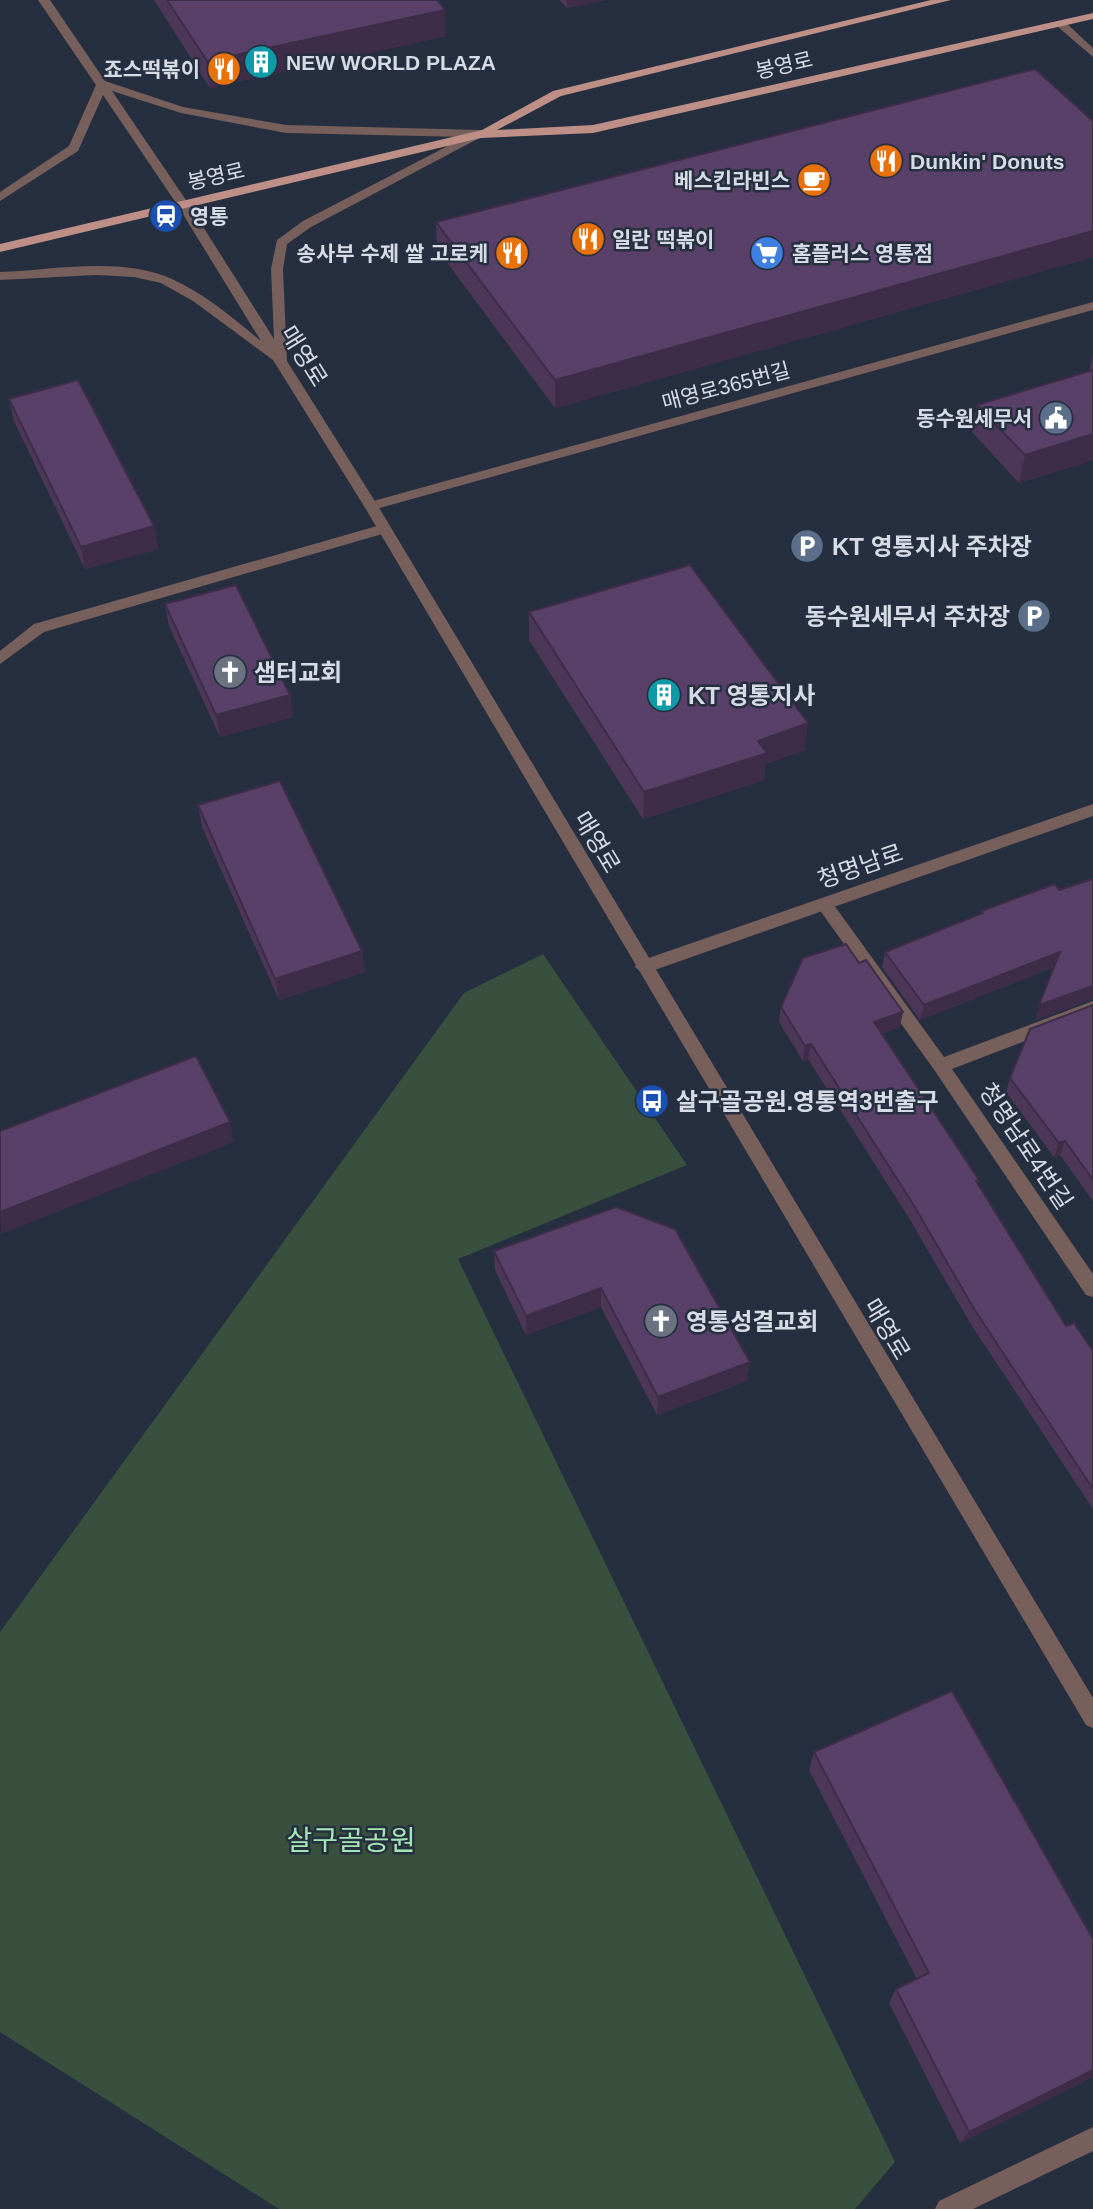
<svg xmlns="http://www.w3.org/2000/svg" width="1093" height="2209" font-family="Arial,'Noto Sans KR',sans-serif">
<rect width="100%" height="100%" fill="#262f3f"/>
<polygon fill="#38503d" points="543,954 687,1165 458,1259 895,2162 855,2209 279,2209 0,2032 0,1632 464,993"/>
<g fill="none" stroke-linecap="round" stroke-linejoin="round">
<g fill="#775f5b" fill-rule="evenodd">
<polygon points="384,524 391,529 389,532 44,632 0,664 0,651 34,624"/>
<polygon points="825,899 831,901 944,1057 1093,1001 1093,1015 952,1069 1093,1274 1093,1297 1086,1295 935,1071 819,909 817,905 819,901"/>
</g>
<g fill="#775f5b" fill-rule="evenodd">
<polygon points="1093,302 1093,310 376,509 371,511 364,506 366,503"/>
<polygon points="1093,804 1093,816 649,972 643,973 635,967 637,962"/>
<polygon points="1093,2127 1093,2151 973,2209 935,2209 939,2201"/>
</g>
<g fill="#775f5b" fill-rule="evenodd">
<path d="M38,0H50L105,81L183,107L286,125L481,130L487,134L311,227L287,244L283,269L287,361L378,506L1093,1698V1728L1086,1725L364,506L273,360L193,301L161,283L134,277L96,275L0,280V272C54,270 121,256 172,279C205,294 233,318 261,341L176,203L103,95L78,151L0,201V192L69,146L96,85ZM112,91L181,113L286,133L465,137L303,221L277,240L271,269L274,339L188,203Z"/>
<polygon points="1057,22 1065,22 1093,48 1093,57 1057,26"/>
</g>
<polygon fill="#be8f86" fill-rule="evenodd" points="931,0 951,0 561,96 497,130 593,125 1093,13 1093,19 593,133 481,138 0,252 0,244 482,130 553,91"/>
</g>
<g fill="#4d3759">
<polygon points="154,0 437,0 446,36 210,88"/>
<polygon points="559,0 605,0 567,8"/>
<polygon points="1093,121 1093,257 555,408 437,249 436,222"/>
<polygon points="1093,355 1093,460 1019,483 972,432 977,405 1089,371"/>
<polygon points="9,399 154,526 158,549 85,569 14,421"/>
<polygon points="165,604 290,695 293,717 220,737 169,626"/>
<polygon points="529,612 805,750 765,764 764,780 643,819 529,640"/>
<polygon points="198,805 362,951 365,972 279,1000 202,827"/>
<polygon points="1093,879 1093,999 1035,1020 1054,967 920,1020 882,967 885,952 980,914 981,911 1059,890"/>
<polygon points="1093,1005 1093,1201 1060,1155 1054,1157 1006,1092 1010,1078"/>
<polygon points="781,1007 900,1027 881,1034 979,1180 978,1184 1066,1326 1093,1351 1093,1509 972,1326 909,1218 808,1059 803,1061 779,1022"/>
<polygon points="616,1207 747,1381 657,1415 601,1307 526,1335 495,1270 494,1251"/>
<polygon points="814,1752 1093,2077 960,2143 889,2003 896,1989 917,1979 809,1770"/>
</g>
<g fill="#3e2d49">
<polygon points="567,0 605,0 567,8"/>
<polygon points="445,10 446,36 210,88 207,61"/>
<polygon points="1093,231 1093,257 555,408 555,380"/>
<polygon points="1093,434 1093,460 1019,483 1025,455"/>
<polygon points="154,526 158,549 85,569 81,547"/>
<polygon points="290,695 293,717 220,737 216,715"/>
<polygon points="808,723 805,750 765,764 764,780 643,819 644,792 758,741"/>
<polygon points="362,951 365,972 279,1000 275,979"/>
<polygon points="1060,952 1056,966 920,1020 924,1005"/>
<polygon points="1093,986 1093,999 1035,1020 1039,1005"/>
<polygon points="903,1012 900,1027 871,1037 874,1022"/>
<polygon points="811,1044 808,1059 803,1061 805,1046"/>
<polygon points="230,1122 234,1142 1,1234 0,1212"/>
<polygon points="1065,1141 1060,1155 1054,1157 1059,1143"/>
<polygon points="601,1288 601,1307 526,1335 526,1316"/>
<polygon points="750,1362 747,1381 657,1415 658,1397"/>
<polygon points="1093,2070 1093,2077 960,2143 969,2132"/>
</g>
<g fill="#594068" stroke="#3e2d49" stroke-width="2">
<polygon points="167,0 437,0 445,10 207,61"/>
<polygon points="1035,69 1093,121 1093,231 555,380 436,222"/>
<polygon points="1093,370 1093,434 1025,455 977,405"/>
<polygon points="78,380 154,526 81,547 9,399"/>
<polygon points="690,565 808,723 758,741 767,753 644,792 529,612"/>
<polygon points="236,585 290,695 216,715 165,604"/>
<polygon points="280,781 362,951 275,979 198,805"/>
<polygon points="1093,879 1093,986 1039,1005 1060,952 924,1005 885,952 983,913 981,911 1055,884 1059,890"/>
<polygon points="846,944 859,963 866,960 903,1012 874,1022 979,1180 976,1181 1066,1326 1074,1323 1093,1351 1093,1489 976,1312 913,1204 811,1044 805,1046 781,1007 803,958"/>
<polygon points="1093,1005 1093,1180 1065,1141 1059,1143 1010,1078 1030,1029"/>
<polygon points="196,1056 230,1122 0,1212 0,1131"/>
<polygon points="616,1207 675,1229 750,1362 658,1397 601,1288 526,1316 494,1251"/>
<polygon points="952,1691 1093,1939 1093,2070 969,2132 896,1989 929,1973 814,1752"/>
</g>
<defs>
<g id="building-disc" transform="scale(1.75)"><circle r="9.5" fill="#0f9aa8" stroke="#262f3f"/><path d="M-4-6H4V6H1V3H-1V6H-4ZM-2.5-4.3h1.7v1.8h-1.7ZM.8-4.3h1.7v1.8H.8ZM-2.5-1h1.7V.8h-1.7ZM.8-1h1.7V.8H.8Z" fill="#fff"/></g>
<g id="restaurant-disc" transform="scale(1.75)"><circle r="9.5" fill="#e8710a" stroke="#262f3f"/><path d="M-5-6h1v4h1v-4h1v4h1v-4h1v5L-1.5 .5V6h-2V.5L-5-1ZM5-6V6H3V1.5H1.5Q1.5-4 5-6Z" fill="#fff"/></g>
<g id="cafe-disc" transform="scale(1.75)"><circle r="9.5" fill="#e8710a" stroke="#262f3f"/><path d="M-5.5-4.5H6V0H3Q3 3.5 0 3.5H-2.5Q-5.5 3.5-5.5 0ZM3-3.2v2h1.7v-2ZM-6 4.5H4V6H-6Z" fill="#fff"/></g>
<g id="station-disc" transform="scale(1.75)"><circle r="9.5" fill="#1a4fb4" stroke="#262f3f"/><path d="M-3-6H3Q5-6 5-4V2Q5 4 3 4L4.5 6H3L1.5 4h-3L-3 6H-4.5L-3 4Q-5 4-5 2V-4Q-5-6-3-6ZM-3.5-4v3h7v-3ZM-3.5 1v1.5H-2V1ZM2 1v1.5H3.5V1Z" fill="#fff"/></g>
<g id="supermarket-disc" transform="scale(1.75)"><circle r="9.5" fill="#3f7fe0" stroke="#262f3f"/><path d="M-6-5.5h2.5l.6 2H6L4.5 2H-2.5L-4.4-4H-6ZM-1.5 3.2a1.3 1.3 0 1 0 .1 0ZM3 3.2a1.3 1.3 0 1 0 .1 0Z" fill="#fff"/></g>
<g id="civic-disc" transform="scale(1.75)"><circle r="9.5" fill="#5c6f8a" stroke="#262f3f"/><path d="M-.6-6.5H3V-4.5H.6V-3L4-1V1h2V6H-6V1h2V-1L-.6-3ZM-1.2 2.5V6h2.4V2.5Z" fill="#fff"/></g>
<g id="parking-disc" transform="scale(1.75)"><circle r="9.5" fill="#5c6f8a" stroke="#262f3f"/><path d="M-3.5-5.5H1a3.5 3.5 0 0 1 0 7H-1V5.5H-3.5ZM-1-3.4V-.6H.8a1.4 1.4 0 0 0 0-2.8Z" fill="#fff"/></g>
<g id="church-disc" transform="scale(1.75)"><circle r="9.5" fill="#6b7280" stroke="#262f3f"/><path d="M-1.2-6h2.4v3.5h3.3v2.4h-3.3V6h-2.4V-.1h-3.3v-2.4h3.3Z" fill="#fff"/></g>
<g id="bus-disc" transform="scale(1.75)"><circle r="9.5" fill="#1a4fb4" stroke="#262f3f"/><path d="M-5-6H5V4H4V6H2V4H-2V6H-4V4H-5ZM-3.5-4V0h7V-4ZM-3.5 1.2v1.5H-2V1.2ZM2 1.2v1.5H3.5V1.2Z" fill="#fff"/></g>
</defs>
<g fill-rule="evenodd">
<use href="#building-disc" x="261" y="62"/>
<use href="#restaurant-disc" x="224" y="69"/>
<use href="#restaurant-disc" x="886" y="161"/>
<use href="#cafe-disc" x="814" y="180"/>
<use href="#station-disc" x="166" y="216"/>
<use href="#restaurant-disc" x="588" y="239"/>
<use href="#restaurant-disc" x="512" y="253"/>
<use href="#supermarket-disc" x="767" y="253"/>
<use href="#civic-disc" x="1056" y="418"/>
<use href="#parking-disc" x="807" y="546"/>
<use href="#parking-disc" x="1034" y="616"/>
<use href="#church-disc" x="230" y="672"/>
<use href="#building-disc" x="664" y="695"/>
<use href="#bus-disc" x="652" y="1101"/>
<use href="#church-disc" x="661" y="1321"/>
</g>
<g text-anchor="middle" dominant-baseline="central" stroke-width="5" stroke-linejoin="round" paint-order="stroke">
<g font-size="21" font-weight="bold" fill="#d6dbe6" stroke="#262f3f" text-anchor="start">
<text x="286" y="62">NEW WORLD PLAZA</text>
<text x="200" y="69" text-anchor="end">죠스떡볶이</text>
<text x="910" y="161">Dunkin' Donuts</text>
<text x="790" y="180" text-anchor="end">베스킨라빈스</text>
<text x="190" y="216">영통</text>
<text x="612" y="239">일란 떡볶이</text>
<text x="488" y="253" text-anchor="end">송사부 수제 쌀 고로케</text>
<text x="792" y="253">홈플러스 영통점</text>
<text x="1032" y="418" text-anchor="end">동수원세무서</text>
</g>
<g font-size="21" fill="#d6dbe6" stroke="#262f3f">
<text transform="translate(784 65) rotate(-13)">봉영로</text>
<text transform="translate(216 176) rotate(-13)">봉영로</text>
<text transform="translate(726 386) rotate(-15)">매영로365번길</text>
</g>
<g font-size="24" fill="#d6dbe6" stroke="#262f3f">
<text transform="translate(304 356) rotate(58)">매영로</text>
<text transform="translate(597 842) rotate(59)">매영로</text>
<text transform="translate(860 866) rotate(-19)">청명남로</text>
<text transform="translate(1026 1146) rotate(56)">청명남로4번길</text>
<text transform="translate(887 1329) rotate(59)">매영로</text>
</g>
<g font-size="24" font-weight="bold" fill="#d6dbe6" stroke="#262f3f" text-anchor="start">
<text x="832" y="546">KT 영통지사 주차장</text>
<text x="1010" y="616" text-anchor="end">동수원세무서 주차장</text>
<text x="254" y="672">샘터교회</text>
<text x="688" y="695">KT 영통지사</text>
<text x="676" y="1101">살구골공원.영통역3번출구</text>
<text x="686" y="1321">영통성결교회</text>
</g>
<g font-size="28" fill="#a3e7b2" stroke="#262f3f">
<text x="351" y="1840">살구골공원</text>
</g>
</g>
</svg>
